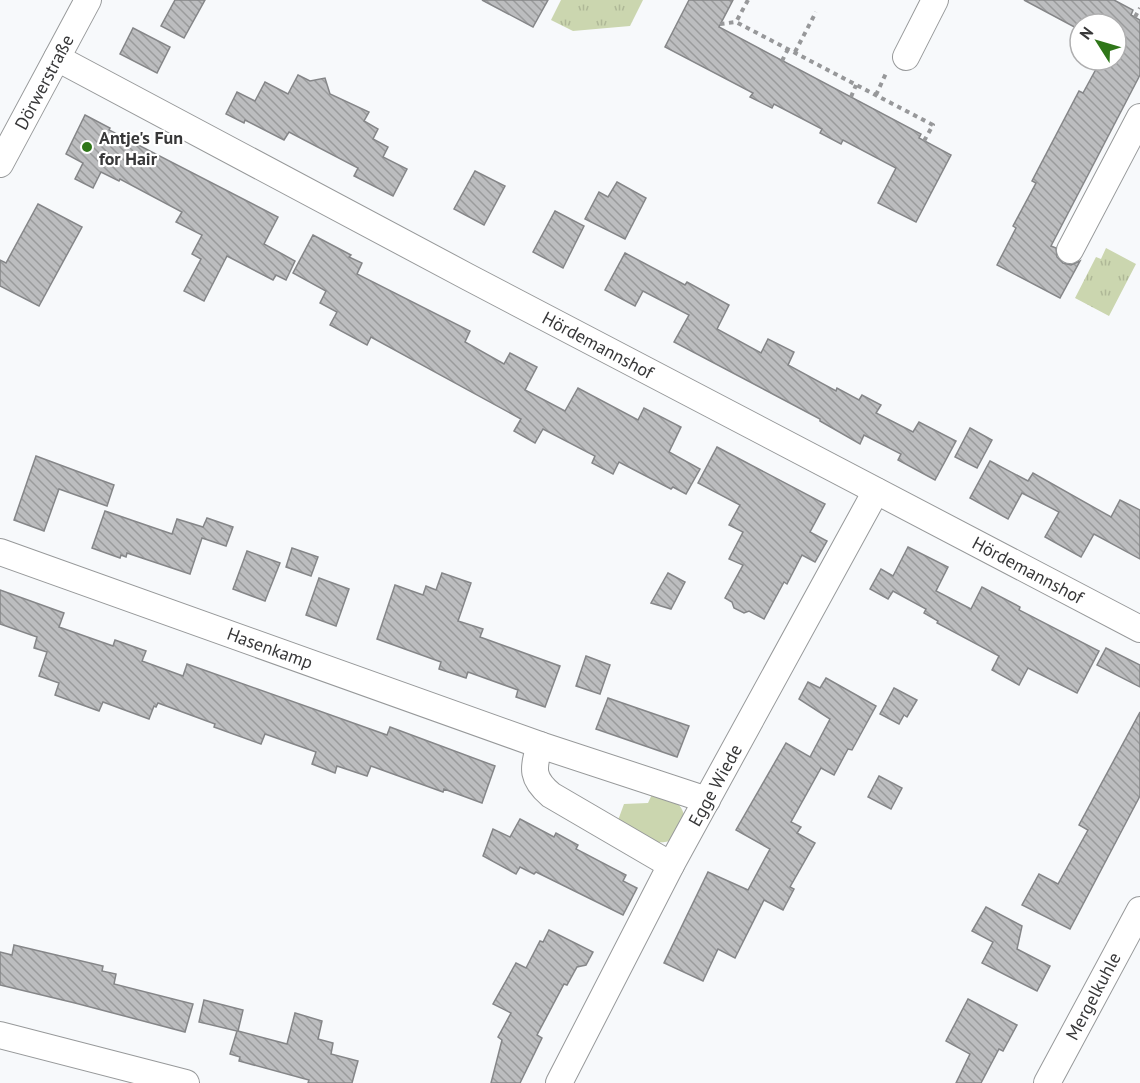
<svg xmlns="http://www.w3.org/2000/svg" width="1140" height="1083" font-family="'PT Sans',sans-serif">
<defs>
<pattern id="park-tufts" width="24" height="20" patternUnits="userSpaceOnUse" patternTransform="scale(1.5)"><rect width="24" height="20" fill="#cbd6af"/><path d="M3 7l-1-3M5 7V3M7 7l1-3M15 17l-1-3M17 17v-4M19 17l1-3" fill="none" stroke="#afb897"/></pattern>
<pattern id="building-back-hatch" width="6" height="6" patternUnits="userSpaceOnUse" patternTransform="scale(1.5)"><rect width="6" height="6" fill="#bcbdbf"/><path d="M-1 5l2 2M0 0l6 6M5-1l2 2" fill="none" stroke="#9a9b9c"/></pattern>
</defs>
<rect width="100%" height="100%" fill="#f7f9fb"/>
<path fill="#cbd6af" d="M653,792C669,798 682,800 685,819L673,840C651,848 635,834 617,823L624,804L648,803Z"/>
<g fill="url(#park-tufts)">
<polygon points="561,0 643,0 630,26 573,31 551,20"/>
<polygon points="1106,248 1136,264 1109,316 1075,298 1096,257 1101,259"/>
</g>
<g fill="url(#building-back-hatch)" stroke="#858688" stroke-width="1.5">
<polygon points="175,0 205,0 184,38 161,26"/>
<polygon points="482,0 548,0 533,27"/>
<polygon points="689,0 733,0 719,27 921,134 919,138 951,155 916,222 878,203 896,168 843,140 841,144 820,133 822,129 774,104 772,108 750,97 753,93 665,47"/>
<polygon points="1024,0 1114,0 1133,10 1131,15 1140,20 1140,75 1051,246 1056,248 1057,257 1063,263 1071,265 1080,261 1060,298 997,265 1016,228 1013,226 1036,183 1032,181 1079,91 1083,93 1101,60 1116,60 1116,24 1080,24 1080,30"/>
<polygon points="133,28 170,47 157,73 120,54"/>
<polygon points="298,75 310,81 325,78 330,94 369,112 364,121 378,129 373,139 388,147 383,157 407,169 393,196 354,176 358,168 289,132 284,140 245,120 244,123 226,114 237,92 255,101 265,82 288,94"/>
<polygon points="85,115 110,128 109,130 278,217 264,244 295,261 286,280 276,275 273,280 227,256 204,301 184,291 201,259 192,254 202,235 176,222 182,212 120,179 119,181 101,172 93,188 75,179 83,163 66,154"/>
<polygon points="475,171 505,186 484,225 454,209"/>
<polygon points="617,182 646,198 625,239 585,219 599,192 608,197"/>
<polygon points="38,204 82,227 39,306 0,286 0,260 6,263"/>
<polygon points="555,211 584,226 563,268 533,252"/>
<polygon points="313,235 351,255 349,257 362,263 357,274 470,331 465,342 504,364 510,353 537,367 525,390 565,411 578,388 638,420 644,408 681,427 669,452 700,469 686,494 673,487 671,489 619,462 613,474 592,463 595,456 543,429 535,443 514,431 521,419 371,337 367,345 330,325 337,312 320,303 326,291 293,273"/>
<polygon points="625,253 685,285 687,282 729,305 717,329 761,353 768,339 794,352 788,365 836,391 837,388 859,400 862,395 881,405 876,413 913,432 919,422 956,441 935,480 898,460 901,454 864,435 860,444 820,421 820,419 674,342 689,315 643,291 635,306 605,290"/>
<polygon points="970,428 992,440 977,468 955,457"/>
<polygon points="717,447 825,504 810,532 827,541 815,562 802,555 787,584 784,582 764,619 749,611 744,613 734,608 732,602 725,598 743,565 729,559 743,532 729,525 740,505 698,483"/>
<polygon points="36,456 114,485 107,506 59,489 44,531 14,520"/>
<polygon points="990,461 1028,481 1033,473 1111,517 1120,500 1140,510 1140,559 1094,534 1081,557 1045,537 1059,512 1022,493 1008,519 970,498"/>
<polygon points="105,511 172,534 177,519 203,527 207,518 233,527 226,546 202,538 190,574 127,553 126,557 121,555 120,558 92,548"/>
<polygon points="908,547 948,567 936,591 971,609 982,587 1020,607 1019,610 1099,651 1077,693 1028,668 1019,685 992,670 999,656 937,623 938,621 924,613 926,609 893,591 888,599 870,589 881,569 893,576"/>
<polygon points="292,548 318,557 311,576 286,567"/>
<polygon points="247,551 280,563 265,601 233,589"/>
<polygon points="442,573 471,583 458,621 483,629 480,637 560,666 545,707 516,697 518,690 468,672 466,678 439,669 441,662 377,639 395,585 423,595 426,586 436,590"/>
<polygon points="668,573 685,582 671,609 651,603"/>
<polygon points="319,578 349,589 336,626 306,615"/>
<polygon points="0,590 64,613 59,627 113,646 115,640 146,651 142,661 183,676 187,664 387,735 390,727 495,766 482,803 444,789 443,792 371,766 367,776 337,766 335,773 312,764 316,752 265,734 261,744 214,727 215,724 158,703 156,707 154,706 149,719 103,702 99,711 55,695 59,683 39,676 47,652 34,648 37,637 0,624"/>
<polygon points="1106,648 1140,665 1140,687 1097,665"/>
<polygon points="586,656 610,665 600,694 576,686"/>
<polygon points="826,678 876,706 852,750 848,749 834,775 821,768 791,822 801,827 797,833 815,843 790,887 794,889 783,910 764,900 735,958 718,949 703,981 664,963 708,872 748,890 770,849 736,830 786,743 810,757 830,719 799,699 808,682 820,688"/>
<polygon points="894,688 917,700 907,717 904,715 899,724 880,714"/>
<polygon points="608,698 689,726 677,757 596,729"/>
<polygon points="1140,712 1140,796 1070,929 1022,905 1039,874 1058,884 1088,830 1079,825"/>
<polygon points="879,776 902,788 891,809 868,797"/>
<polygon points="520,819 554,837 556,833 578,845 576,849 626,875 623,881 637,888 623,915 536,872 534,874 520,867 516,874 483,856 493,829 510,837"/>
<polygon points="986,907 1022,926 1017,949 1050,966 1037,991 982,963 993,942 972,931"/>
<polygon points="549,930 593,952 586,965 577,967 567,985 564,984 537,1035 542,1038 520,1083 491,1083 502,1040 498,1037 511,1013 493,1004 516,963 526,968 540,941 543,942"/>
<polygon points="14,945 103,966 102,971 116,974 114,984 193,1004 185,1032 75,1003 0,985 0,952 12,955"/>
<polygon points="968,999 1017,1025 1003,1051 999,1049 981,1083 956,1083 970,1054 946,1041"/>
<polygon points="204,1000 243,1010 238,1031 287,1044 295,1013 322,1021 318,1039 333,1043 331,1054 358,1061 352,1083 308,1083 309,1080 239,1061 240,1057 230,1054 237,1031 199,1022"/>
</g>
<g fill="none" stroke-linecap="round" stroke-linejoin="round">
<g stroke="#97999a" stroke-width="28">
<g id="minor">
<polyline points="906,57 935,0"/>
<polyline points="57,58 468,277 1140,629"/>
<polyline points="0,164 88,0"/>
<polyline points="1070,250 1140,117"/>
<polyline points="0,552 540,745"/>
<path d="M671,865L551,795C532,779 532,769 540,745L707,800"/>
<polyline points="0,1035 186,1083"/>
<polyline points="559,1083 671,865 876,491"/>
<polyline points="1047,1083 1140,910"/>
</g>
</g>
<g stroke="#97989a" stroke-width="4" stroke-dasharray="4.5 4.5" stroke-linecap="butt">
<polyline points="748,0 736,22 933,125 924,141"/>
<polyline points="1135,17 1140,8"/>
<polyline points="720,24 736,22"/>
<polyline points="795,52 816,12"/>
<polyline points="782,61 788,49"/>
<polyline points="876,95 887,71"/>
<polyline points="851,97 856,85"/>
</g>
<use href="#minor" stroke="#fff" stroke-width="26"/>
</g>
<circle fill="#2f7619" stroke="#fff" stroke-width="2" cx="87" cy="147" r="6"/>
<g text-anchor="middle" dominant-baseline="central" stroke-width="4.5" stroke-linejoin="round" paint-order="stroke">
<g font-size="18" fill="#383839" stroke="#fff">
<text transform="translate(44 82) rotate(-62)">Dörwerstraße</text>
<text transform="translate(598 345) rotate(28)">Hördemannshof</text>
<text transform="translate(1028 570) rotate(28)">Hördemannshof</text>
<text transform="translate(270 648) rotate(20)">Hasenkamp</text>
<text transform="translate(715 785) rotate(-61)">Egge Wiede</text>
<text transform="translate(1093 996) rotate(-62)">Mergelkuhle</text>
</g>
<g font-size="18" font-weight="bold" fill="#383839" stroke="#fff" text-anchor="start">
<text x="99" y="137">Antje's Fun<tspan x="99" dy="21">for Hair</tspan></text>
</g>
</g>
<g transform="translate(1098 42) rotate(307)"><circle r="28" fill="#ffffff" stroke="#afafb0" stroke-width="1.5"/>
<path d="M0-4.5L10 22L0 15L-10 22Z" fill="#2f7619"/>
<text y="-9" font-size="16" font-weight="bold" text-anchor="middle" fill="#383839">N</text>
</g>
</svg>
